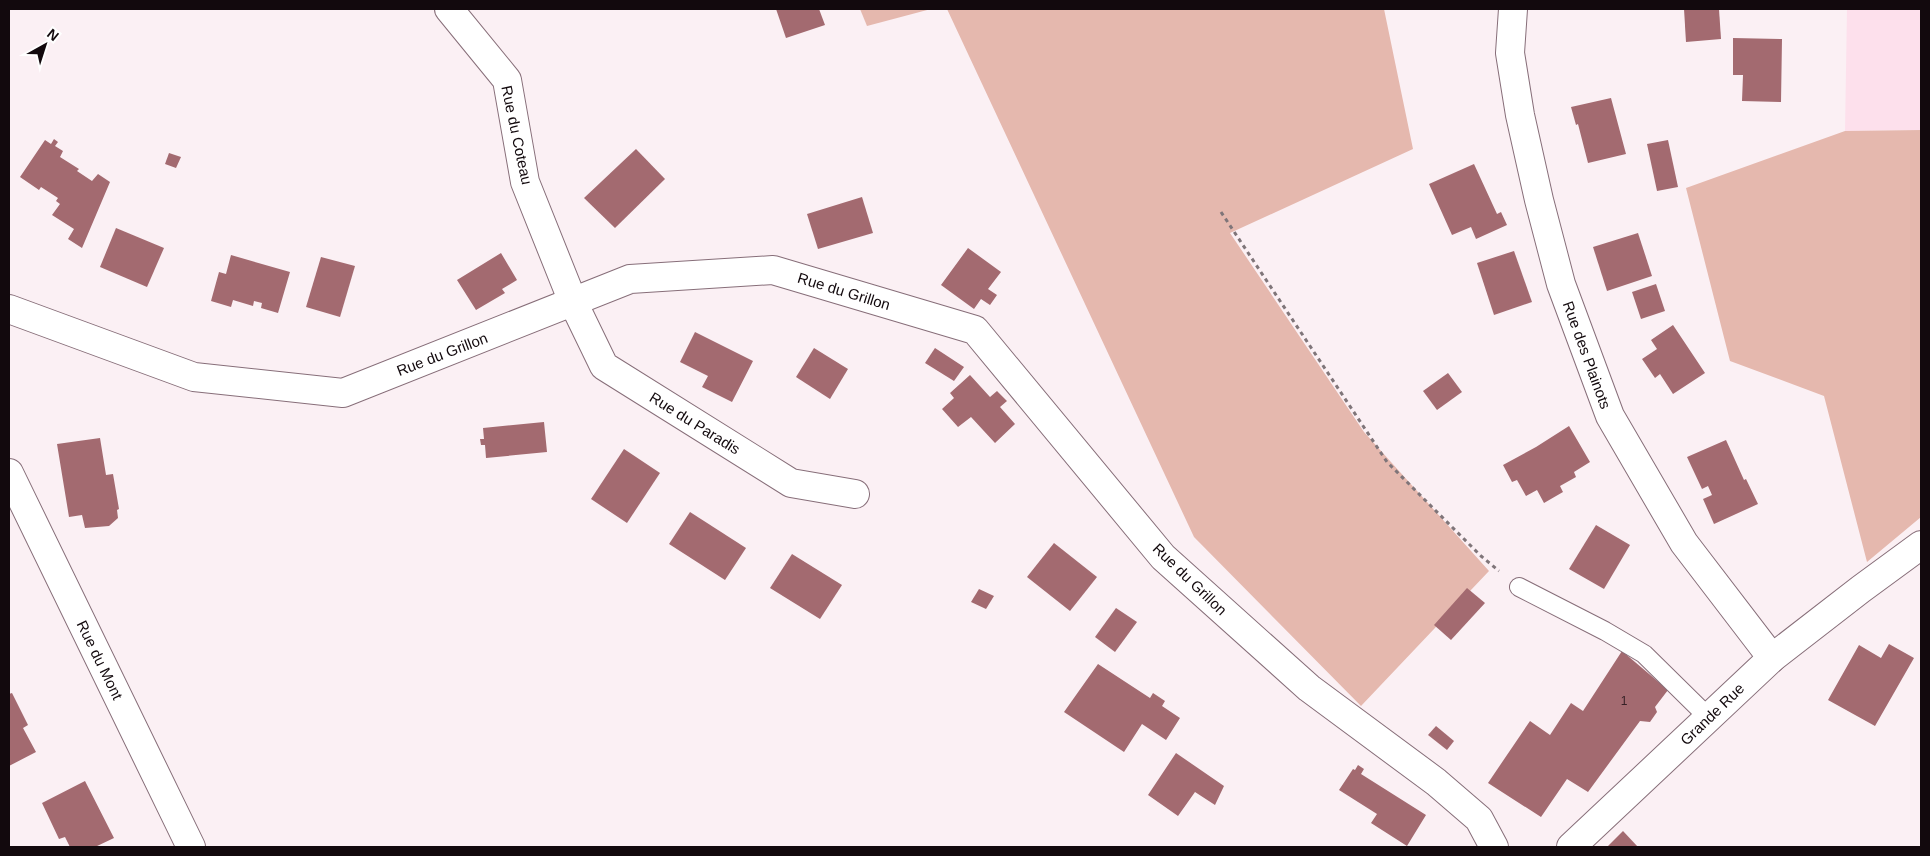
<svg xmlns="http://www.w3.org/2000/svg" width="1930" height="856" font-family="Helvetica,sans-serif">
<rect width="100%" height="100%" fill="#fbf0f4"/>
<polygon fill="#fde0ec" points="1847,9 1921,9 1921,130 1845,131"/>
<g fill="#e5b8ae">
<polygon points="860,9 931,9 867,26"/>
<polygon points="947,9 1384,9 1413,149 1230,233 1364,432 1489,571 1361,706 1194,537"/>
<polygon points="1921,130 1921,517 1867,562 1824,396 1730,361 1686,188 1845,131"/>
</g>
<g fill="#a36a70">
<polygon points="776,9 819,9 825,25 786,38"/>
<polygon points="1684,9 1719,9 1721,39 1686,42"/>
<polygon points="1733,38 1782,39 1781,102 1742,101 1743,75 1733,75"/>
<polygon points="1611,98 1626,154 1588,163 1578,124 1576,125 1571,107"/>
<polygon points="54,139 58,142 55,146 63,151 60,157 79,169 77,171 92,181 98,174 110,182 82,248 68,239 74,229 52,215 60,204 56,201 58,198 41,187 39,190 20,177 45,140 51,144"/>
<polygon points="1668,140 1678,187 1657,191 1647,144"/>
<polygon points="636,149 665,179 615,228 584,198"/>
<polygon points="169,153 181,157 176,168 165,164"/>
<polygon points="1474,164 1497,214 1501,212 1507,225 1476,239 1471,227 1452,235 1429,184"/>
<polygon points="862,197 873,233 818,249 807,214"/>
<polygon points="116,228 164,248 147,287 100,267"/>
<polygon points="1638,233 1652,276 1607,291 1593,247"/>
<polygon points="968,248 1001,272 988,289 997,295 990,305 981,299 974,309 941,285"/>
<polygon points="1514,251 1532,302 1494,315 1477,263"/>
<polygon points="501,253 517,280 502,289 505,293 476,310 457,280"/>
<polygon points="231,255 290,272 278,313 261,308 262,303 254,301 253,306 233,300 231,307 211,301 219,272 226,274"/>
<polygon points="321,257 355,266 340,317 306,307"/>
<polygon points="1656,284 1665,311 1641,319 1632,292"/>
<polygon points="1673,325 1705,373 1673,394 1660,374 1655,378 1642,359 1657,349 1651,340"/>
<polygon points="695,332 753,361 732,402 702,387 708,376 680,362"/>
<polygon points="814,348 848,369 830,399 796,377"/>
<polygon points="935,348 964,367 954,381 925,363"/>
<polygon points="1448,373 1462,392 1437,410 1423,391"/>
<polygon points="970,375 990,397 997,391 1007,401 1000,407 1015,424 995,443 971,417 958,427 942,409 954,398 950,393"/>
<polygon points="544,422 547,452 486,458 485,445 481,445 480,439 484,439 483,428"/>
<polygon points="1569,426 1590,462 1574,472 1576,477 1560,486 1563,492 1544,503 1537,490 1526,496 1517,480 1512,482 1503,465 1536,447"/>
<polygon points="100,438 106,475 113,474 119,509 117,510 118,518 109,526 85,528 82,515 69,517 57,444"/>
<polygon points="1726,440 1744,480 1746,479 1758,504 1714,524 1703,499 1712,495 1708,486 1702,489 1687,457"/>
<polygon points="624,449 660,473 627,523 591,499"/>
<polygon points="690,512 746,548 725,580 669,544"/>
<polygon points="1596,525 1630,545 1604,589 1569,569"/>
<polygon points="1054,543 1097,577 1070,611 1027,577"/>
<polygon points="792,554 842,585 820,619 770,588"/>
<polygon points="1467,588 1485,603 1451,640 1434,625"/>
<polygon points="979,589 994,596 986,609 971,602"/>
<polygon points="1116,608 1137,622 1115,652 1095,637"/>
<polygon points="1889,644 1914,658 1875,726 1828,700 1859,645 1881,658"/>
<polygon points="1622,651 1668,690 1655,707 1657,712 1650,722 1640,721 1588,792 1567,779 1541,817 1488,783 1530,721 1550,735 1571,703 1583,711"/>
<polygon points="1098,664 1150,698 1153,693 1165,701 1162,706 1180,718 1166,740 1142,724 1124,752 1064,712"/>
<polygon points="12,693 28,725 23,728 36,752 9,766 9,694"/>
<polygon points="1436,726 1454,741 1447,750 1428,735"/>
<polygon points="1176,753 1224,786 1215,805 1195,792 1178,816 1148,795"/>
<polygon points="1358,765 1364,769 1361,774 1426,815 1407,846 1371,823 1377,814 1339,790 1353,769 1355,770"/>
<polygon points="85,781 114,838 95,847 70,847 65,837 59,839 42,803"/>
<polygon points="1623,831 1638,847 1607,847"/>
</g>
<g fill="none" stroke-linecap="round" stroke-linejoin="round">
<g stroke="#876e79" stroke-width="20">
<polyline id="lane" points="1519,587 1605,631 1644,654 1708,717"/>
</g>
<g stroke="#876e79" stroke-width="30">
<g id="street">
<polyline points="449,9 507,80 525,182 573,302 604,366 791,483 855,494"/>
<polyline points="1513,9 1510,53 1520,115 1539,200 1561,284 1610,416 1684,543 1772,658"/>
<polyline points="9,309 194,377 343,393 630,279 773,270 975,330 1163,557 1309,688 1436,782 1479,819 1494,847"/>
<polyline points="9,473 191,847"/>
</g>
</g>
<g stroke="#876e79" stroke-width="30">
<polyline id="secondary" points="1571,847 1772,658 1861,589 1921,545"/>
</g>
<polyline stroke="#7f7579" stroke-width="3" stroke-dasharray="4 4" stroke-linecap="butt" points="1221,212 1387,462 1481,556 1499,571"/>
<use href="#lane" stroke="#fff" stroke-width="18"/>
<use href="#street" stroke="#fff" stroke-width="28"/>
<use href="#secondary" stroke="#fff" stroke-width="28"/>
</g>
<g text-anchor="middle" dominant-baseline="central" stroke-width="5" stroke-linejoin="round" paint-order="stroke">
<g font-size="12" fill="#362126">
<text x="1624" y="701">1</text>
</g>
<g font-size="15" fill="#12090d" stroke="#fff">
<text transform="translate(517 135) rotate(78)">Rue du Coteau</text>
<text transform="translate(844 291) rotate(17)">Rue du Grillon</text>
<text transform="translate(442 354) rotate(-21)">Rue du Grillon</text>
<text transform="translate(1587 355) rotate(70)">Rue des Plainots</text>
<text transform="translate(695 423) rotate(32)">Rue du Paradis</text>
<text transform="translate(1190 579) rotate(44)">Rue du Grillon</text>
<text transform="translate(100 660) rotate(64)">Rue du Mont</text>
<text transform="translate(1712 714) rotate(-44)">Grande Rue</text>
</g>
</g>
<rect width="1930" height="856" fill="none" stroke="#12090d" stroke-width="20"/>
<g transform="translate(45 45) rotate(39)" stroke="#ffffff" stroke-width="4" paint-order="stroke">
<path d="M0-4L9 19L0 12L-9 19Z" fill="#12090d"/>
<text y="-8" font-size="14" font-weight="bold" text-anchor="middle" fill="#12090d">N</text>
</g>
</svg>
